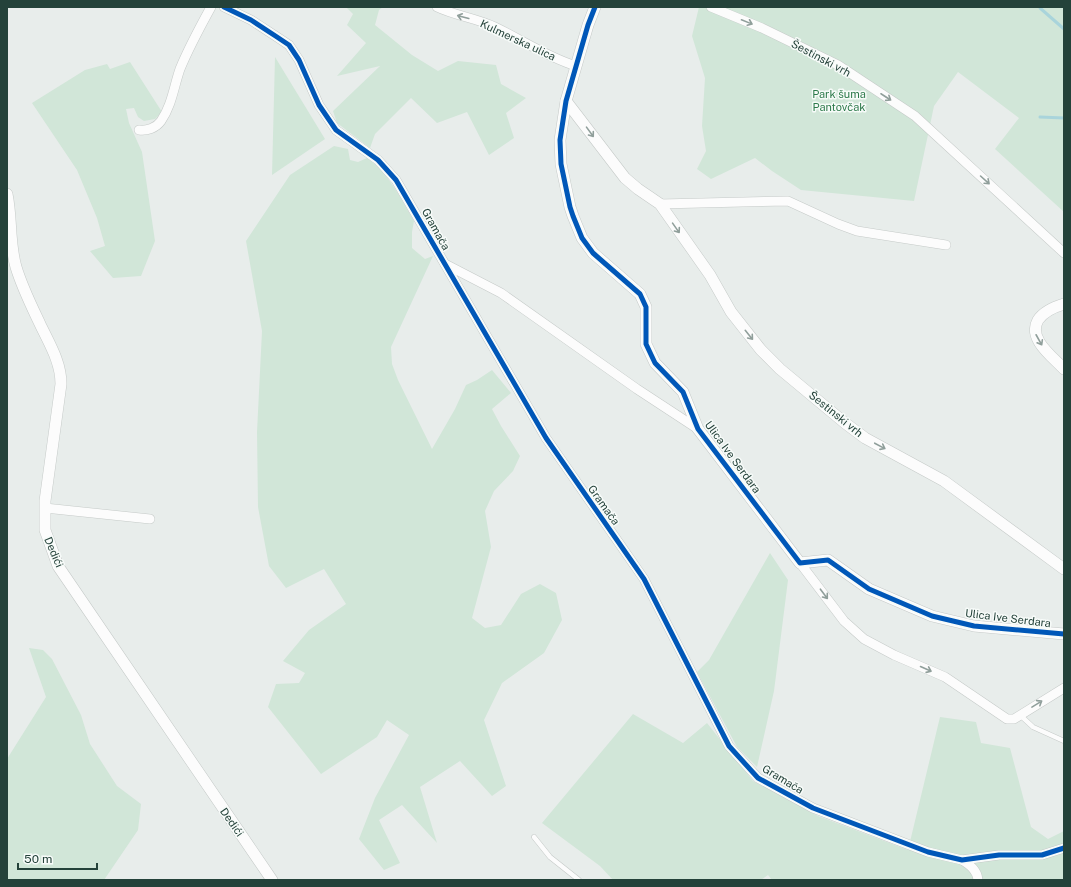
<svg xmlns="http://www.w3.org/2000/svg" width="1071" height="887" font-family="'Public Sans',sans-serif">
<rect width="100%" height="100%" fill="#e8edeb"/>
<g fill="#d1e6d8">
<polygon points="346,7 383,7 379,10 375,25 412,55 438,71 458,61 496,65 501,84 526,98 506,113 514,138 489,155 467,112 437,123 411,98 375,134 370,148 337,123 333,111 380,66 337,76 366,43 347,25 353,14"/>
<polygon points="699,7 1064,7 1064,212 995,149 1019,118 958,72 934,106 914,201 801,190 772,171 755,158 711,179 697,169 706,151 702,126 705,78 692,36"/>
<polygon points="275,57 325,139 272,175"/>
<polygon points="130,62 162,112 155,119 144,121 138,117 134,108 126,109 129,123 142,152 155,241 141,276 113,278 90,251 105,246 97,218 77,170 32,103 85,70 107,64 110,69"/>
<path d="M334,146L348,149L350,160L358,162L367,158C389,173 401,199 414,221L412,232V248L425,259L433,256L391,347L392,364L398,380L432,449L455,409L466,385L477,380L492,370L511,393L492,409L501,426L520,456L513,471L494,491L485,511L491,547L472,618L485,628L501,625L521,594L540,584L556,593L562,620L544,653L502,683L484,720L506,786L492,796L460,761L420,787L437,843L402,805L379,820L400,863L384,870L359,839L375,798L409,735L387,720L377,737L321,774L268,707L276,684L299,683L305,673L283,661L309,630L346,604L324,569L286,588L269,566L258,507L257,432L262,331L246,241L290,175Z"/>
<polygon points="770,553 788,580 774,691 757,767 737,747 697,672 709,660"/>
<polygon points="29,648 43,650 52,659 81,715 90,744 117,786 141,804 138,830 104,880 7,880 7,759 46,697"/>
<polygon points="633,714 683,743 707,723 753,781 818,816 908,850 940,717 976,722 981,743 1010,748 1031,827 1048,839 1064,831 1064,880 772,880 768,875 761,880 613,880 600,866 542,823"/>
</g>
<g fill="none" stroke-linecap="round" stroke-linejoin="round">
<g stroke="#a9d4db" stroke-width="3">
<polyline points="1040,8 1064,29"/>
<polyline points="1040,117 1064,118"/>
</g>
<g stroke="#c5cac8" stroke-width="5.5">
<g id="service">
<polyline points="1020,715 1033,727 1064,741"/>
<polyline points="534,837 550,857 579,880"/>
</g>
</g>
<g stroke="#c5cac8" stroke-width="10">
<g id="minor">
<polyline points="224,7 251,20 277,37 289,45 299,60 319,105 336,130 378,160 396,180 546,438 644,579 729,746 758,778 813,808 928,852 962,860 999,855 1042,855 1064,848"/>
<path d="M437,7C456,16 476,18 495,27C522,40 547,57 576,66"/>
<polyline points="711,7 762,28 838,65 915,116 1064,253"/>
<path d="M139,130C147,131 156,128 161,121C172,105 174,86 180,69C189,47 200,27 211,7"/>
<polyline points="660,204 788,201 838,224 857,231 946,245"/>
<polyline points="445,264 501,293 637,389 698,429"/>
<polyline points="45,508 150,519"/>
<polyline points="800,563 844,621 864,639 894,655 945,677 1007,719 1014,719 1064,688"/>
<path d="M962,860C970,865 977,870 978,880"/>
</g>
</g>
<g stroke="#c5cac8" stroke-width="12">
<g id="tertiary">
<polyline points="595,7 588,25 566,101 560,140 561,164 570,207 573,216 582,238 593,253 640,294 646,307 646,344 655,363 683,392 698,429 800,563 828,560 869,589 932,616 974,626 1064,634"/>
<polyline points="566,101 625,178 638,189 660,204 710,275 731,312 761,350 780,369 845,423 865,438 944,481 1064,569"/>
<path d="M7,194C12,218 9,243 16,267C22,287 31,305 40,324C49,343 61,362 61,384L45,501V530L58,566L272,880"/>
<path d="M1064,304C1054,307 1044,311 1038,320C1027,339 1053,357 1064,369"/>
</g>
</g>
<use href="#service" stroke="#fcfcfc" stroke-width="4.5"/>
<use href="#minor" stroke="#fcfcfc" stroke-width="9"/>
<use href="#tertiary" stroke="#fcfcfc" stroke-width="11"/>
<g stroke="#f7fbf9" stroke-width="8">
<g id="cycleway">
<polyline points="224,7 251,20 277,37 289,45 299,60 319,105 336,130 378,160 396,180 546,438 644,579 729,746 758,778 813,808 928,852 962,860 999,855 1042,855 1064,848"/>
<polyline points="595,7 588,25 566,101 560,140 561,164 570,207 573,216 582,238 593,253 640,294 646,307 646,344 655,363 683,392 698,429 800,563 828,560 869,589 932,616 974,626 1064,634"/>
</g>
</g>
<use href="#cycleway" stroke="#0057b8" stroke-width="5"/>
</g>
<defs><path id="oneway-shaft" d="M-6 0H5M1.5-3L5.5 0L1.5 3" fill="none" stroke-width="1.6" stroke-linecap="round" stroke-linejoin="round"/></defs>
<g stroke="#909f9b">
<use href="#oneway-shaft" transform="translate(463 17) rotate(-165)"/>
<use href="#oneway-shaft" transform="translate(747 22) rotate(22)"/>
<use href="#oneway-shaft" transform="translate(886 97) rotate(33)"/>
<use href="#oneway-shaft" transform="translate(590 132) rotate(54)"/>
<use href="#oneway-shaft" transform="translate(985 180) rotate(42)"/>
<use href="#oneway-shaft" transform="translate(676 228) rotate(55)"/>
<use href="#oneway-shaft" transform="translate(749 335) rotate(51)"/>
<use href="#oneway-shaft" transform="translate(1039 340) rotate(61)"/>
<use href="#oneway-shaft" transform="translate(880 446) rotate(28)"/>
<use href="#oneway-shaft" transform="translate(824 594) rotate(53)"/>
<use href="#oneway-shaft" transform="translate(926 669) rotate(24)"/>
<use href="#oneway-shaft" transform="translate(1037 704) rotate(-32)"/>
</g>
<g text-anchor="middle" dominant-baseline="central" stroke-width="3" stroke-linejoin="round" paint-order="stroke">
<g font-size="11" fill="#24423a" stroke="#f7fbf9">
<text transform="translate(518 40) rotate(25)">Kulmerska ulica</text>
<text transform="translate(821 58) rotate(28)">Šestinski vrh</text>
<text transform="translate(436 229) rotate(61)">Gramača</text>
<text transform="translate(836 414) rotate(39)">Šestinski vrh</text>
<text transform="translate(733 457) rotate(54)">Ulica Ive Serdara</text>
<text transform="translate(604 505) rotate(55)">Gramača</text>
<text transform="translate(54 552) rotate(67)">Dedići</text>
<text transform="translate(1008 618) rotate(7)">Ulica Ive Serdara</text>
<text transform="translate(783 779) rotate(31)">Gramača</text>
<text transform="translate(232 822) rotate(55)">Dedići</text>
</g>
<g font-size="11" fill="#2d7a4b" stroke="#f7fbf9">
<text x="839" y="94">Park šuma<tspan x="839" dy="13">Pantovčak</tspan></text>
</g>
</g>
<rect width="1071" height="887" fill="none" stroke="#24423a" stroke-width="16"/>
<path d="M18 863v6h79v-6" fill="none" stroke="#24423a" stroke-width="2"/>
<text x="24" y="863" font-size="12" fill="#24423a" stroke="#f7fbf9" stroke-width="3" paint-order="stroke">50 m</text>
</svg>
